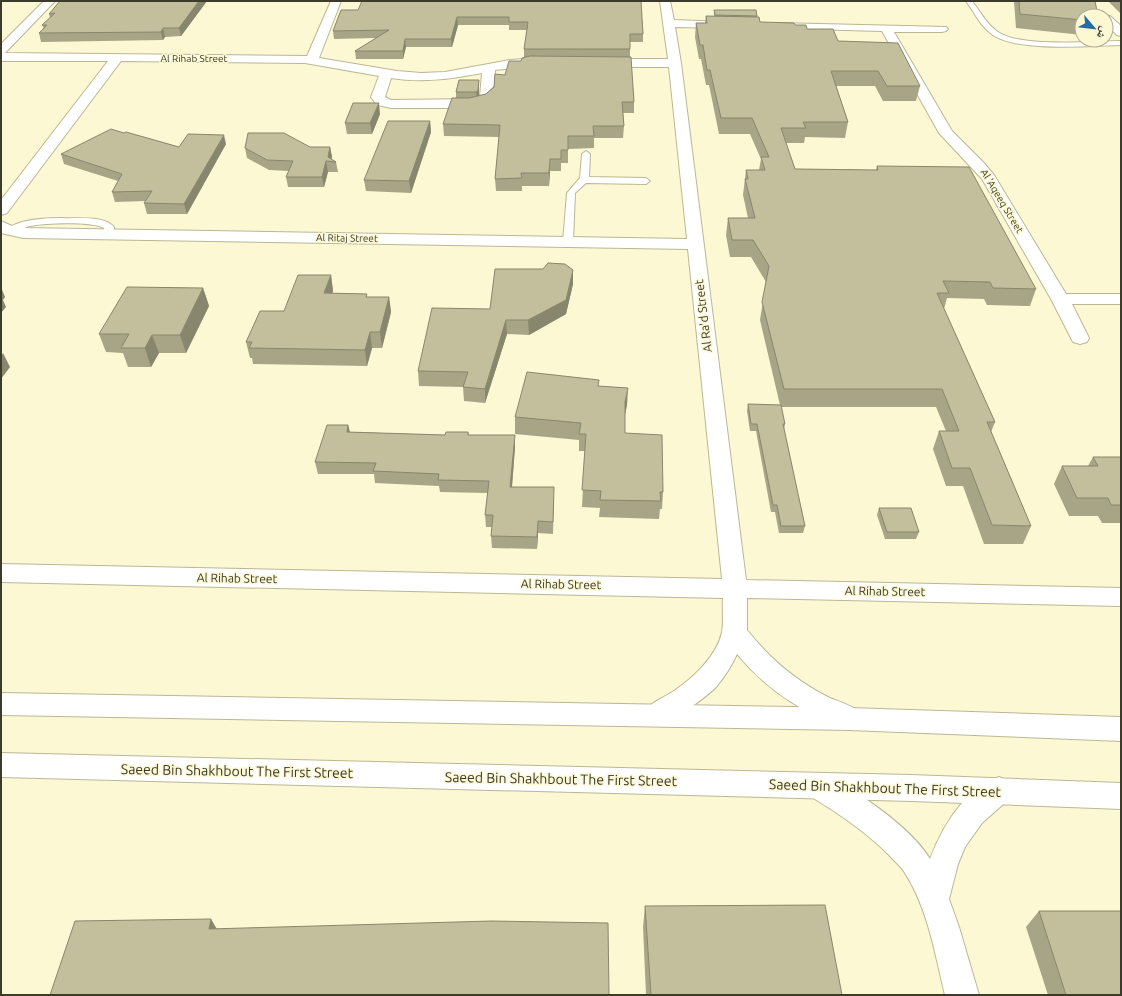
<svg xmlns="http://www.w3.org/2000/svg" width="1122" height="996" font-family="Ubuntu,'Noto Naskh Arabic',sans-serif">
<rect width="100%" height="100%" fill="#fcf8d3"/>
<g fill="none" stroke-linecap="round" stroke-linejoin="round">
<g stroke="#bbb794" stroke-width="2">
<g id="lane">
<path d="M966,1H972C980,11 987,25 998,32C1022,48 1091,41 1121,41V45C1089,46 1018,52 993,35C981,27 974,12 966,1Z"/>
<polygon points="586,151 590,154 589,177 646,178 650,181 646,184 586,183 575,193 573,242 568,245 563,242 567,193 580,178 582,154"/>
<path d="M62,218C77,219 103,215 114,227V234L109,237L106,236L104,228C90,221 46,223 30,226C23,228 17,232 10,234L5,231C16,219 47,218 62,218Z"/>
</g>
</g>
<g stroke="#bbb794" stroke-width="2">
<g id="street">
<path d="M44,1H55L5,53L307,56L331,1H341L319,58L397,71L421,73L445,72L510,60L538,58L542,59L544,62L542,65L538,66L495,70L493,98L486,105L470,108H391L377,105L371,97L379,76L305,63L121,61L7,213L1,215V200L108,61H1V44ZM482,73L480,97L477,99L391,100L385,97L391,78C422,83 451,79 482,73Z"/>
<path d="M660,1H670L674,20L727,22L731,23L733,25L731,27L727,28L675,27L681,63L746,580L1121,588V606L747,598V630C770,659 796,681 830,698C837,701 853,706 858,711C860,712 861,717 862,719L859,727C843,732 836,725 822,719C788,703 761,683 737,654C732,665 725,676 717,686C709,695 666,727 655,726C653,726 649,724 647,723L643,715C649,702 662,699 674,691C693,678 717,656 722,632C724,621 722,608 723,598L1,582V564L722,579L688,249L23,238L1,233V221L14,227L23,228L687,239L669,67H602L598,66L596,63L598,60L602,59H668Z"/>
<polygon points="1106,15 1110,16 1121,26 1121,36 1117,35 1106,24 1106,16 1102,16"/>
<polygon points="777,23 946,27 948,29 946,31 942,32 894,32 952,131 984,163 994,175 1066,294 1121,294 1121,304 1072,304 1089,338 1087,342 1080,344 1073,342 1071,338 1051,299 982,179 939,133 882,31 773,28 771,26 773,24"/>
<path d="M818,773C852,786 911,827 930,859C943,825 964,790 999,777L1009,781L1013,790L1009,799L982,823L965,847L958,864L949,899L959,927L979,995H945C935,954 928,909 905,873C901,866 894,861 889,855C865,831 837,812 808,795L804,786L808,777Z"/>
</g>
</g>
<g stroke="#bbb794" stroke-width="2">
<g id="secondary">
<polygon points="1,693 849,708 1121,717 1121,741 849,730 1,715"/>
<polygon points="1,753 911,775 1121,783 1121,809 911,801 1,777"/>
</g>
</g>
<use href="#lane" fill="#fff" fill-rule="evenodd"/>
<use href="#street" fill="#fff" fill-rule="evenodd"/>
<use href="#secondary" fill="#fff" fill-rule="evenodd"/>
</g>
<g fill="#a8a486">
<polygon points="60,1 207,1 181,36 165,37 163,40 41,42 39,33 44,29 42,25 50,18 49,14"/>
<polygon points="641,1 643,34 643,42 630,42 630,57 634,102 634,113 623,113 624,126 623,138 594,138 594,148 568,149 568,163 561,163 561,171 550,171 549,186 522,186 522,191 496,191 495,179 499,137 444,136 443,124 456,98 456,92 479,80 479,96 486,94 505,75 521,61 524,57 524,49 527,30 509,30 509,25 458,25 452,47 406,47 403,59 356,59 355,51 376,38 334,39 333,31 358,10"/>
<polygon points="1014,1 1095,1 1082,16 1082,35 1016,28"/>
<polygon points="1108,1 1121,1 1121,13 1120,13"/>
<polygon points="714,10 756,10 757,16 760,22 795,25 807,29 838,41 920,86 916,101 883,101 875,86 836,86 848,122 845,138 805,137 804,143 786,143 795,169 876,170 877,166 1036,289 1030,306 987,305 984,299 947,298 944,309 995,422 991,432 1031,526 1023,544 984,544 963,486 946,486 933,449 939,431 946,431 936,407 781,407 785,424 784,430 805,526 803,533 779,533 775,512 771,512 756,431 750,431 747,411 748,404 780,405 760,320 766,282 751,257 730,257 726,235 728,218 748,218 743,195 746,170 759,170 761,159 750,134 719,134 709,85 706,85 701,59 699,59 695,37 696,23 705,23 706,16 714,16"/>
<polygon points="380,114 372,134 347,134 345,123"/>
<polygon points="430,121 431,132 411,193 366,191 364,180"/>
<polygon points="124,133 179,147 226,144 187,214 147,214 144,203 146,201 115,202 112,192 118,181 64,164 61,154"/>
<polygon points="330,147 332,157 331,159 336,162 338,172 328,172 324,187 288,187 286,177 289,171 269,170 247,158 245,148"/>
<polygon points="331,275 333,291 332,293 367,294 367,297 389,297 391,312 382,348 372,348 367,366 253,364 252,358 250,358 246,342 284,311"/>
<polygon points="573,284 566,314 529,335 507,334 485,403 464,401 463,387 419,386 418,371 490,309"/>
<polygon points="203,288 209,306 186,353 159,353 151,367 128,367 123,353 106,352 99,334"/>
<polygon points="599,386 627,405 625,414 625,433 663,492 662,509 660,509 659,519 599,517 600,508 582,507 585,451 579,451 579,440 515,434 515,417"/>
<polygon points="348,425 350,432 445,435 468,432 469,435 515,447 512,487 554,499 553,534 538,533 537,549 492,548 491,536 492,527 486,527 485,515 488,493 440,492 439,486 375,483 374,474 318,474 315,462"/>
<polygon points="1093,457 1121,457 1121,523 1102,523 1098,516 1069,516 1054,484 1062,466 1088,466"/>
<polygon points="879,508 919,532 916,539 885,539 877,515"/>
<polygon points="645,906 842,995 646,995 643,927"/>
<polygon points="1039,911 1121,995 1048,995 1026,927"/>
</g>
<g fill="#88866d">
<polygon points="199,1 207,1 181,36 179,28"/>
<polygon points="457,17 458,25 452,47 451,39"/>
<polygon points="163,28 165,37 163,40 161,32"/>
<polygon points="405,39 406,47 403,59 403,51"/>
<polygon points="479,80 479,96 477,98 476,92"/>
<polygon points="379,103 380,114 372,134 370,123"/>
<polygon points="430,121 431,132 411,193 409,181"/>
<polygon points="224,135 226,144 187,214 184,204"/>
<polygon points="330,147 332,157 331,161 328,157"/>
<polygon points="550,159 550,171 549,186 549,173"/>
<polygon points="326,161 328,172 324,187 322,177"/>
<polygon points="573,270 573,284 566,314 529,335 528,320"/>
<polygon points="331,275 333,291 327,308 324,293"/>
<polygon points="1,287 5,297 3,300 6,307 1,313"/>
<polygon points="203,288 209,306 186,353 180,335"/>
<polygon points="389,297 391,312 382,348 380,332"/>
<polygon points="506,320 507,334 485,403 485,389"/>
<polygon points="370,332 372,348 367,366 365,350"/>
<polygon points="152,335 159,353 151,367 145,348"/>
<polygon points="3,353 10,367 1,379 1,356"/>
<polygon points="628,388 627,405 624,419 625,402"/>
<polygon points="348,425 351,437 347,432"/>
<polygon points="515,435 515,447 511,498 510,487"/>
<polygon points="538,521 538,533 537,549 537,537"/>
<polygon points="211,919 221,936 209,929"/>
</g>
<g fill="#c3bf9c" stroke="#88866d">
<polygon points="60,1 199,1 179,28 163,28 161,32 39,33 47,25 42,25 55,13 49,14"/>
<polygon points="362,1 641,1 643,34 630,34 630,49 524,49 528,22 509,22 509,17 457,17 451,39 405,39 403,51 355,51 389,30 333,31 341,10 358,10"/>
<polygon points="1019,1 1095,1 1098,16 1082,16 1082,20 1020,14"/>
<polygon points="714,10 756,10 757,16 715,15"/>
<polygon points="706,16 759,17 760,22 794,23 795,25 806,25 807,29 833,29 838,41 898,43 920,86 887,86 878,71 831,71 848,122 803,122 806,128 781,128 795,169 878,170 877,166 969,167 1036,289 993,288 990,282 943,281 949,293 937,293 995,422 987,422 1031,526 992,525 970,468 952,468 939,431 959,431 942,389 784,389 762,302 769,266 753,240 732,240 728,218 755,218 745,179 748,179 746,170 765,170 761,157 769,157 752,118 721,118 710,70 707,70 703,45 700,45 696,23 707,23"/>
<polygon points="530,56 631,57 634,102 622,102 624,126 593,126 594,136 568,136 568,150 561,150 561,159 550,159 549,173 521,173 522,178 495,179 500,125 443,124 452,98 469,98 486,94 494,87 495,74 505,75 509,61 521,61 522,58"/>
<polygon points="459,80 479,80 478,91 476,92 456,92"/>
<polygon points="353,103 379,103 370,123 345,123"/>
<polygon points="388,121 430,121 409,181 364,180"/>
<polygon points="111,129 124,133 126,132 179,147 188,134 224,135 184,204 144,203 152,191 112,192 122,174 61,154"/>
<polygon points="248,133 284,133 310,147 330,147 328,157 336,162 326,161 322,177 286,177 293,161 267,160 245,148"/>
<polygon points="548,263 565,264 573,270 566,300 528,320 506,320 485,389 463,387 468,372 418,371 432,308 490,309 495,269 543,269"/>
<polygon points="298,275 331,275 324,293 367,294 366,297 389,297 380,332 370,332 365,350 249,348 252,342 246,342 260,311 284,311"/>
<polygon points="127,287 203,288 180,335 152,335 145,348 121,348 129,334 99,334"/>
<polygon points="527,372 599,380 598,386 628,388 625,402 625,433 662,435 663,492 660,492 661,501 600,500 601,491 582,490 586,434 579,434 581,423 515,417"/>
<polygon points="748,404 781,405 785,424 783,424 805,526 781,526 777,505 773,505 757,424 751,424"/>
<polygon points="327,425 348,425 347,432 445,435 446,432 468,432 468,435 515,435 510,487 554,487 553,522 538,521 537,537 491,536 493,515 485,515 489,481 438,480 439,474 373,471 376,463 315,462"/>
<polygon points="1093,457 1121,457 1121,505 1111,505 1108,498 1077,498 1062,466 1098,466"/>
<polygon points="879,508 911,508 919,532 887,532"/>
<polygon points="825,905 842,995 651,995 645,906"/>
<polygon points="1039,911 1121,911 1121,995 1066,995"/>
<polygon points="211,919 209,929 491,921 608,923 609,995 50,995 75,921"/>
</g>
<g text-anchor="middle" dominant-baseline="central" stroke-width="3" stroke-linejoin="round" paint-order="stroke">
<g font-size="10" fill="#3b3a2b" stroke="#fcf8d3">
<text x="194" y="58">Al Rihab Street</text>
<text transform="translate(1002 201) rotate(59)">Al 'Aqeeq Street</text>
<text transform="translate(347 238) rotate(1)">Al Ritaj Street</text>
</g>
<g font-size="12" fill="#3b3a2b" stroke="#fcf8d3">
<text transform="translate(703 316) rotate(-97)">Al Ra'd Street</text>
<text transform="translate(237 578) rotate(1)">Al Rihab Street</text>
<text transform="translate(561 584) rotate(1)">Al Rihab Street</text>
<text transform="translate(885 591) rotate(1)">Al Rihab Street</text>
</g>
<g font-size="14" fill="#3b3a2b" stroke="#fcf8d3">
<text transform="translate(237 771) rotate(1)">Saeed Bin Shakhbout The First Street</text>
<text transform="translate(561 779) rotate(1)">Saeed Bin Shakhbout The First Street</text>
<text transform="translate(885 788) rotate(2)">Saeed Bin Shakhbout The First Street</text>
</g>
</g>
<rect width="1122" height="996" fill="none" stroke="#3b3a2b" stroke-width="4"/>
<g transform="translate(1094 28) rotate(118)"><circle r="19" fill="#fcf8d3" stroke="#afac90"/>
<path d="M0-3L7 15L0 10L-7 15Z" fill="#256da1"/>
<text y="-6" font-size="11" font-weight="bold" text-anchor="middle" fill="#3b3a2b">ش</text>
</g>
</svg>
